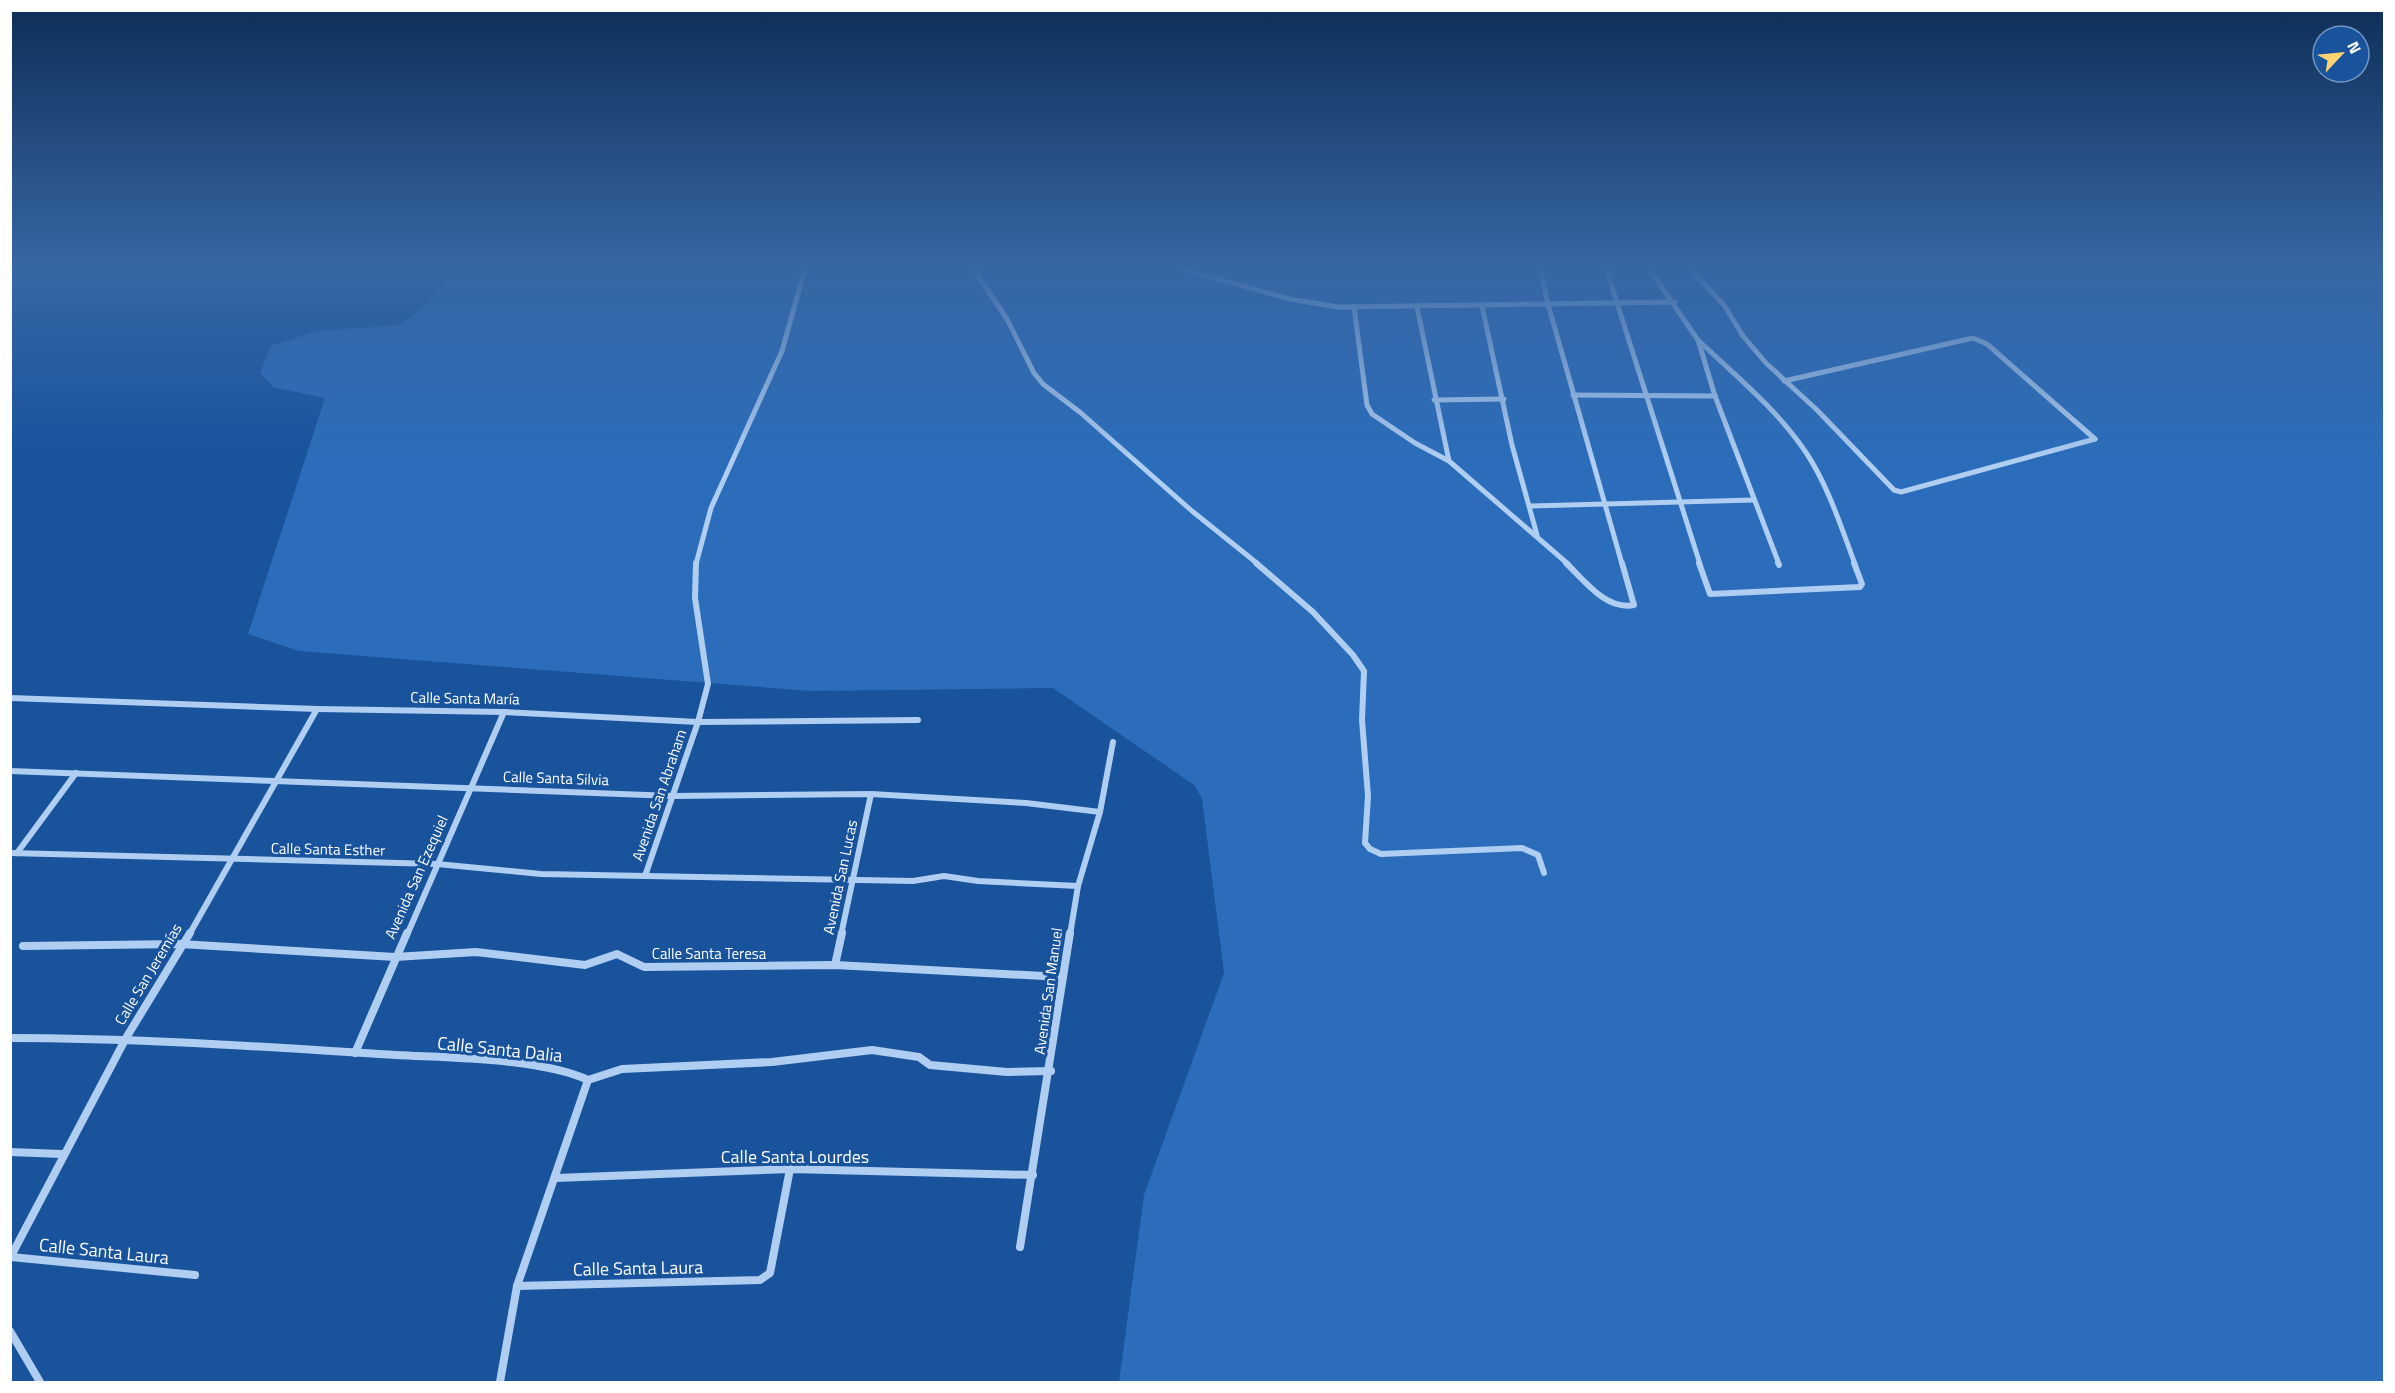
<svg xmlns="http://www.w3.org/2000/svg" width="2395" height="1393" font-family="'Titillium Web',sans-serif">
<rect width="100%" height="100%" fill="#18539c"/>
<polygon fill="#2b6dba" points="461,265 2384,265 2384,1382 1119,1382 1144,1195 1224,973 1202,799 1194,785 1053,688 811,691 299,651 248,634 325,398 273,387 260,372 271,346 317,331 401,325 434,297"/>
<g fill="none" stroke-linecap="round" stroke-linejoin="round">
<g stroke="#afcef2" stroke-width="5">
<polyline points="971,265 1007,319 1034,373 1043,384 1081,413 1192,511 1258,564"/>
<polyline points="1154,265 1175,267 1290,299 1338,307 1675,302"/>
<polyline points="1540,265 1548,304 1622,564"/>
<polyline points="1605,265 1700,564"/>
<polyline points="1686,265 1724,305 1743,336 1766,363 1817,410 1894,490 1901,492 2095,439"/>
<polyline points="1647,266 1698,340 1715,396 1779,564"/>
<polyline points="1482,306 1512,445 1537,535"/>
<polyline points="1354,307 1367,405 1372,414 1415,443 1449,461 1568,564"/>
<polyline points="1417,307 1449,461"/>
<path d="M1698,340C1736,376 1778,410 1807,454C1829,488 1841,527 1855,564"/>
<polyline points="1784,381 1973,338 1987,344 2095,439"/>
<polyline points="1573,395 1715,396"/>
<polyline points="1434,400 1504,399"/>
<polyline points="1531,506 1753,500"/>
<polyline points="696,564 711,508 782,351 806,265"/>
</g>
<g stroke="#afcef2" stroke-width="6">
<polyline points="1256,563 1313,612 1353,655 1364,671 1362,720 1368,796 1365,843 1370,849 1381,854 1522,848 1538,855 1544,873"/>
<path d="M1566,563C1584,580 1606,611 1634,605L1622,563"/>
<polyline points="1699,563 1710,594 1860,587 1862,584 1854,563"/>
<polyline points="1778,563 1779,565"/>
<polyline points="10,698 317,709 504,712 698,722 918,720"/>
<polyline points="10,771 673,796 871,794 1026,803 1100,812"/>
<polyline points="10,853 437,864 541,874 913,881 944,876 978,881 1078,886"/>
<polyline points="17,853 76,773"/>
<polyline points="645,876 698,722 708,684 695,598 696,563"/>
<polyline points="189,935 317,709"/>
<polyline points="407,935 504,712"/>
<polyline points="841,935 871,794"/>
<polyline points="1070,935 1078,886 1100,812 1113,742"/>
</g>
<g stroke="#afcef2" stroke-width="8">
<polyline points="23,946 180,944 395,957 476,952 585,965 617,954 644,967 835,965 1063,977"/>
<polyline points="835,965 842,933"/>
<path d="M10,1038C139,1038 267,1047 396,1055C450,1058 540,1058 588,1080L622,1069L772,1062L872,1050L919,1057L930,1065L1007,1072L1051,1071"/>
<polyline points="355,1053 407,933"/>
<polyline points="10,1152 62,1154"/>
<polyline points="556,1178 790,1169 1033,1175"/>
<polyline points="1020,1247 1070,933"/>
<polyline points="11,1257 195,1275"/>
<polyline points="10,1258 126,1038 190,933"/>
<polyline points="517,1286 760,1280 770,1273 790,1169"/>
<polyline points="10,1331 40,1382"/>
<polyline points="500,1382 517,1286 588,1080"/>
</g>
</g>
<linearGradient id="sky" x2="0" y2="1"><stop stop-color="#0d2e56"/><stop offset="0.58" stop-color="#3766a4"/><stop offset="1" stop-color="#3766a4" stop-opacity="0"/></linearGradient>
<rect width="2395" height="460" fill="url(#sky)"/>
<g text-anchor="middle" dominant-baseline="central" stroke-width="6" stroke-linejoin="round" paint-order="stroke">
<g font-size="15" fill="#fff" stroke="#18539c">
<text transform="translate(465 698) rotate(1)">Calle Santa María</text>
<text transform="translate(556 778) rotate(2)">Calle Santa Silvia</text>
<text transform="translate(659 795) rotate(-71)">Avenida San Abraham</text>
<text transform="translate(328 849) rotate(1)">Calle Santa Esther</text>
<text transform="translate(416 877) rotate(-66)">Avenida San Ezequiel</text>
<text transform="translate(840 877) rotate(-78)">Avenida San Lucas</text>
<text x="709" y="953">Calle Santa Teresa</text>
<text transform="translate(148 974) rotate(-59)">Calle San Jeremías</text>
<text transform="translate(1048 991) rotate(-82)">Avenida San Manuel</text>
</g>
<g font-size="18" fill="#fff" stroke="#18539c">
<text transform="translate(500 1049) rotate(6)">Calle Santa Dalia</text>
<text x="795" y="1156">Calle Santa Lourdes</text>
<text transform="translate(104 1251) rotate(6)">Calle Santa Laura</text>
<text transform="translate(638 1268) rotate(-1)">Calle Santa Laura</text>
</g>
</g>
<rect width="2395" height="1393" fill="none" stroke="#ffffff" stroke-width="24"/>
<g transform="translate(2341 54) rotate(64)"><circle r="28" fill="#18539c" stroke="#7498c4" stroke-width="1.5"/>
<path d="M0-4.5L10 22L0 15L-10 22Z" fill="#ffd470"/>
<text y="-9" font-size="16" font-weight="bold" text-anchor="middle" fill="#ffffff">N</text>
</g>
</svg>
